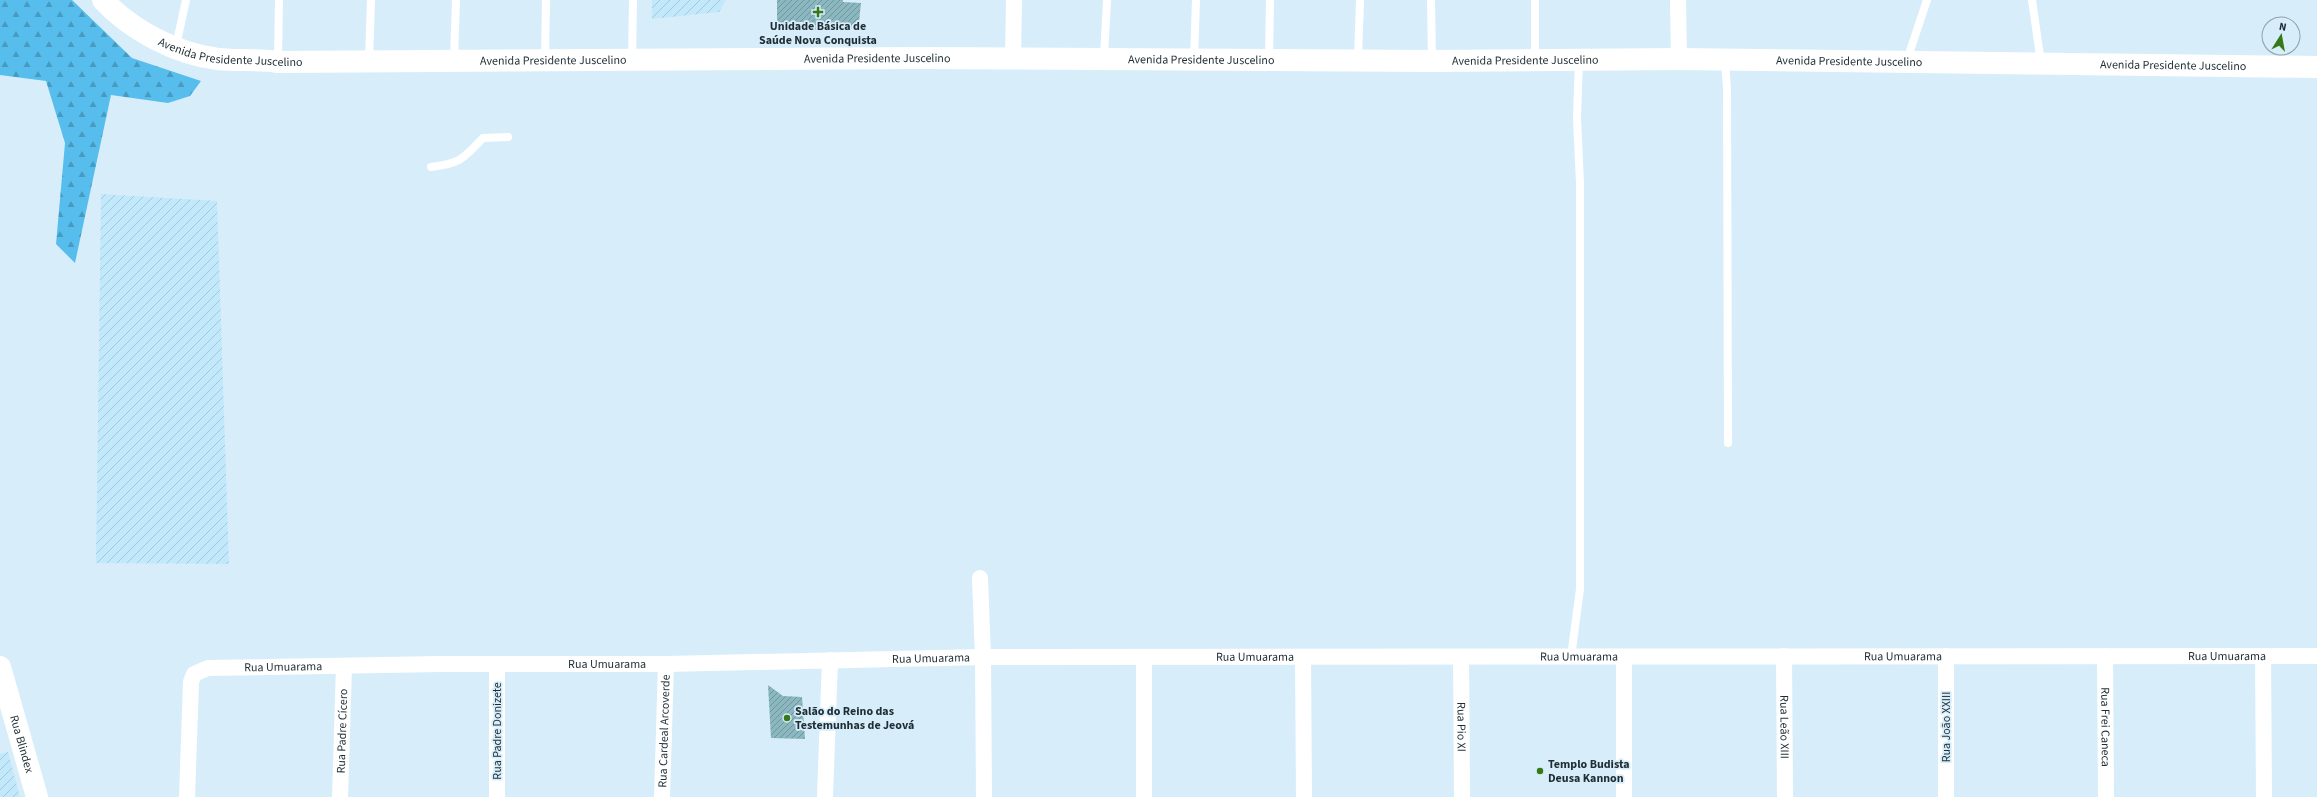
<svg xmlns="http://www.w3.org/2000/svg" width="2317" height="797" font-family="'Source Sans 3',sans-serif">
<defs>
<pattern id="industrial-furrows" width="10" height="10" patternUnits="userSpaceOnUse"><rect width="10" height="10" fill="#c2e8fb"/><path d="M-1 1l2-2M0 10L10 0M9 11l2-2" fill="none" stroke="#a6c7d8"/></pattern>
<pattern id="forest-firs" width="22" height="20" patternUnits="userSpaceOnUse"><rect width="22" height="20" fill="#56bdec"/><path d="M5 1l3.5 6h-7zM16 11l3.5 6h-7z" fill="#479ac0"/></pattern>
<pattern id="building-hatch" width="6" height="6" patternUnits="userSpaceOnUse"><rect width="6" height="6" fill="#8bb7c0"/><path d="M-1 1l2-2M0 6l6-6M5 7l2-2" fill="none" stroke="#71959d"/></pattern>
</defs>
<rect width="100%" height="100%" fill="#d7eefa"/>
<g fill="url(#industrial-furrows)">
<polygon points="652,0 726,0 719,12 652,19"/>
<polygon points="101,194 217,201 229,564 96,563"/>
<polygon points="8,752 20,797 0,797 0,754"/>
</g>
<polygon fill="url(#forest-firs)" points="0,0 72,0 132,58 201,81 190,96 168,103 111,95 75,263 56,244 65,143 46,81 0,75"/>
<g fill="url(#building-hatch)">
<polygon points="777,0 843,0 843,2 861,3 859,22 850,30 804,30 803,22 788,22 788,29 777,28"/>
<polygon points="768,685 783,696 802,697 805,739 771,738"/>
</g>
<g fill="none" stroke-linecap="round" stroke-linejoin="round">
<g stroke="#fff" stroke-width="8">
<polyline points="1431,0 1432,61"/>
<polyline points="2032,0 2041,63"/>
<polyline points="176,46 186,0"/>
<polyline points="1104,57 1107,0"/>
<polyline points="632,59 633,0"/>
<polyline points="1194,59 1196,0"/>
<polyline points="1269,59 1270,0"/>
<polyline points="1358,59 1360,0"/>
<polyline points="1535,59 1535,0"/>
<polyline points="454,60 456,0"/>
<polyline points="545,60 546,0"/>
<polyline points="1725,60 1727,89 1728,443"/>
<polyline points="1907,60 1927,0"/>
<polyline points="278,61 279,0"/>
<polyline points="369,61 371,0"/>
<path d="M431,167C461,163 463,159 483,138L508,137"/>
<polyline points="1571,657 1580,589 1580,183 1577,118 1579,60"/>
</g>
<g stroke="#fff" stroke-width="16">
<polyline points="1678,0 1679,59"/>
<polyline points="1013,58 1014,0"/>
<polyline points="980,578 983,657 984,797"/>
<path id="s1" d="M1784,656L1785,797"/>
<polyline points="1946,656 1946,797"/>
<path id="s2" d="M2105,656L2106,797"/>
<polyline points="2263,656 2264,797"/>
<polyline points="1144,657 1144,797"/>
<polyline points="1303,657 1304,797"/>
<path id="s3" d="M1461,657L1462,797"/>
<polyline points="1624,657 1624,797"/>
<path id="s4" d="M187,797L191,682L194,674L208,668L440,664H666L983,657L2317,656"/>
<path id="s5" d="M340,797L344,666"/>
<polyline points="497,797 497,664"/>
<path id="s6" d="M662,797L666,664"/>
<polyline points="825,797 830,660"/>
</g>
<g stroke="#fff" stroke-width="22">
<path id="s7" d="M103,0C131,30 176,54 218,59C238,61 258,59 278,62L915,58L1432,61L1679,59L2317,67"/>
<path id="s8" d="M0,667L37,797"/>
</g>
</g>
<g fill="#377817" stroke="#d7eefa" stroke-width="1.5">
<path d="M816 6h4v4h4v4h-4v4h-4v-4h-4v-4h4z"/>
<circle cx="787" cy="718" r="4"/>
<circle cx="1540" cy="771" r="4"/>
</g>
<g text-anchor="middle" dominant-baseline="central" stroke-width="3.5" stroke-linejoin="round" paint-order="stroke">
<g font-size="12" font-weight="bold" fill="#1e2d34" stroke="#d7eefa" text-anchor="start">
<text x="818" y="26" text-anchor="middle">Unidade Básica de<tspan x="818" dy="14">Saúde Nova Conquista</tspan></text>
<text x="795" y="711">Salão do Reino das<tspan x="795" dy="14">Testemunhas de Jeová</tspan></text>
<text x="1548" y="764">Templo Budista<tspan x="1548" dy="14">Deusa Kannon</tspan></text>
</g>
<g font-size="12" fill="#1e2d34" stroke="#d7eefa">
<text stroke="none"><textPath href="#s7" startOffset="143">Avenida Presidente Juscelino</textPath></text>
<text stroke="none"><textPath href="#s7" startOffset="791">Avenida Presidente Juscelino</textPath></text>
<text stroke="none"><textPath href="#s7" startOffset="1115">Avenida Presidente Juscelino</textPath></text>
<text stroke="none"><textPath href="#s7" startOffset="467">Avenida Presidente Juscelino</textPath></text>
<text stroke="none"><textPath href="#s7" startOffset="1439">Avenida Presidente Juscelino</textPath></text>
<text stroke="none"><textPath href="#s7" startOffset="1763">Avenida Presidente Juscelino</textPath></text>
<text stroke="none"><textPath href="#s7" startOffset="2087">Avenida Presidente Juscelino</textPath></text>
<text stroke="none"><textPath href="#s4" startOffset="1834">Rua Umuarama</textPath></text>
<text stroke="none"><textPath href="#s4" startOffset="2158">Rua Umuarama</textPath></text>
<text stroke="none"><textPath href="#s4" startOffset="1186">Rua Umuarama</textPath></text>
<text stroke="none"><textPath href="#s4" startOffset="1510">Rua Umuarama</textPath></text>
<text stroke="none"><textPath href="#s4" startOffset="862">Rua Umuarama</textPath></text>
<text stroke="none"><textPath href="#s4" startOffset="538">Rua Umuarama</textPath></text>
<text stroke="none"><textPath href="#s4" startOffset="214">Rua Umuarama</textPath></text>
<text stroke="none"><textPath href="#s3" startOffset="70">Rua Pio XI</textPath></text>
<text stroke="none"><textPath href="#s1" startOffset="71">Rua Leão XIII</textPath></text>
<text transform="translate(1946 727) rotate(-90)">Rua João XXIII</text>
<text stroke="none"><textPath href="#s2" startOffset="71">Rua Frei Caneca</textPath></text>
<text stroke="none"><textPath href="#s5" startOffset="66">Rua Padre Cícero</textPath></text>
<text transform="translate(497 731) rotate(-90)">Rua Padre Donizete</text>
<text stroke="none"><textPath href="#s6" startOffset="66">Rua Cardeal Arcoverde</textPath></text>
<text stroke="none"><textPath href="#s8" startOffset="80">Rua Blindex</textPath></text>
</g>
</g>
<g transform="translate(2281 36) rotate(11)"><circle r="19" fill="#d7eefa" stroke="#8da1ab"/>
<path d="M0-3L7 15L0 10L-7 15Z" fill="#377817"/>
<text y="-6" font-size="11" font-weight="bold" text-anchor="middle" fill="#1e2d34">N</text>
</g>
</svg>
